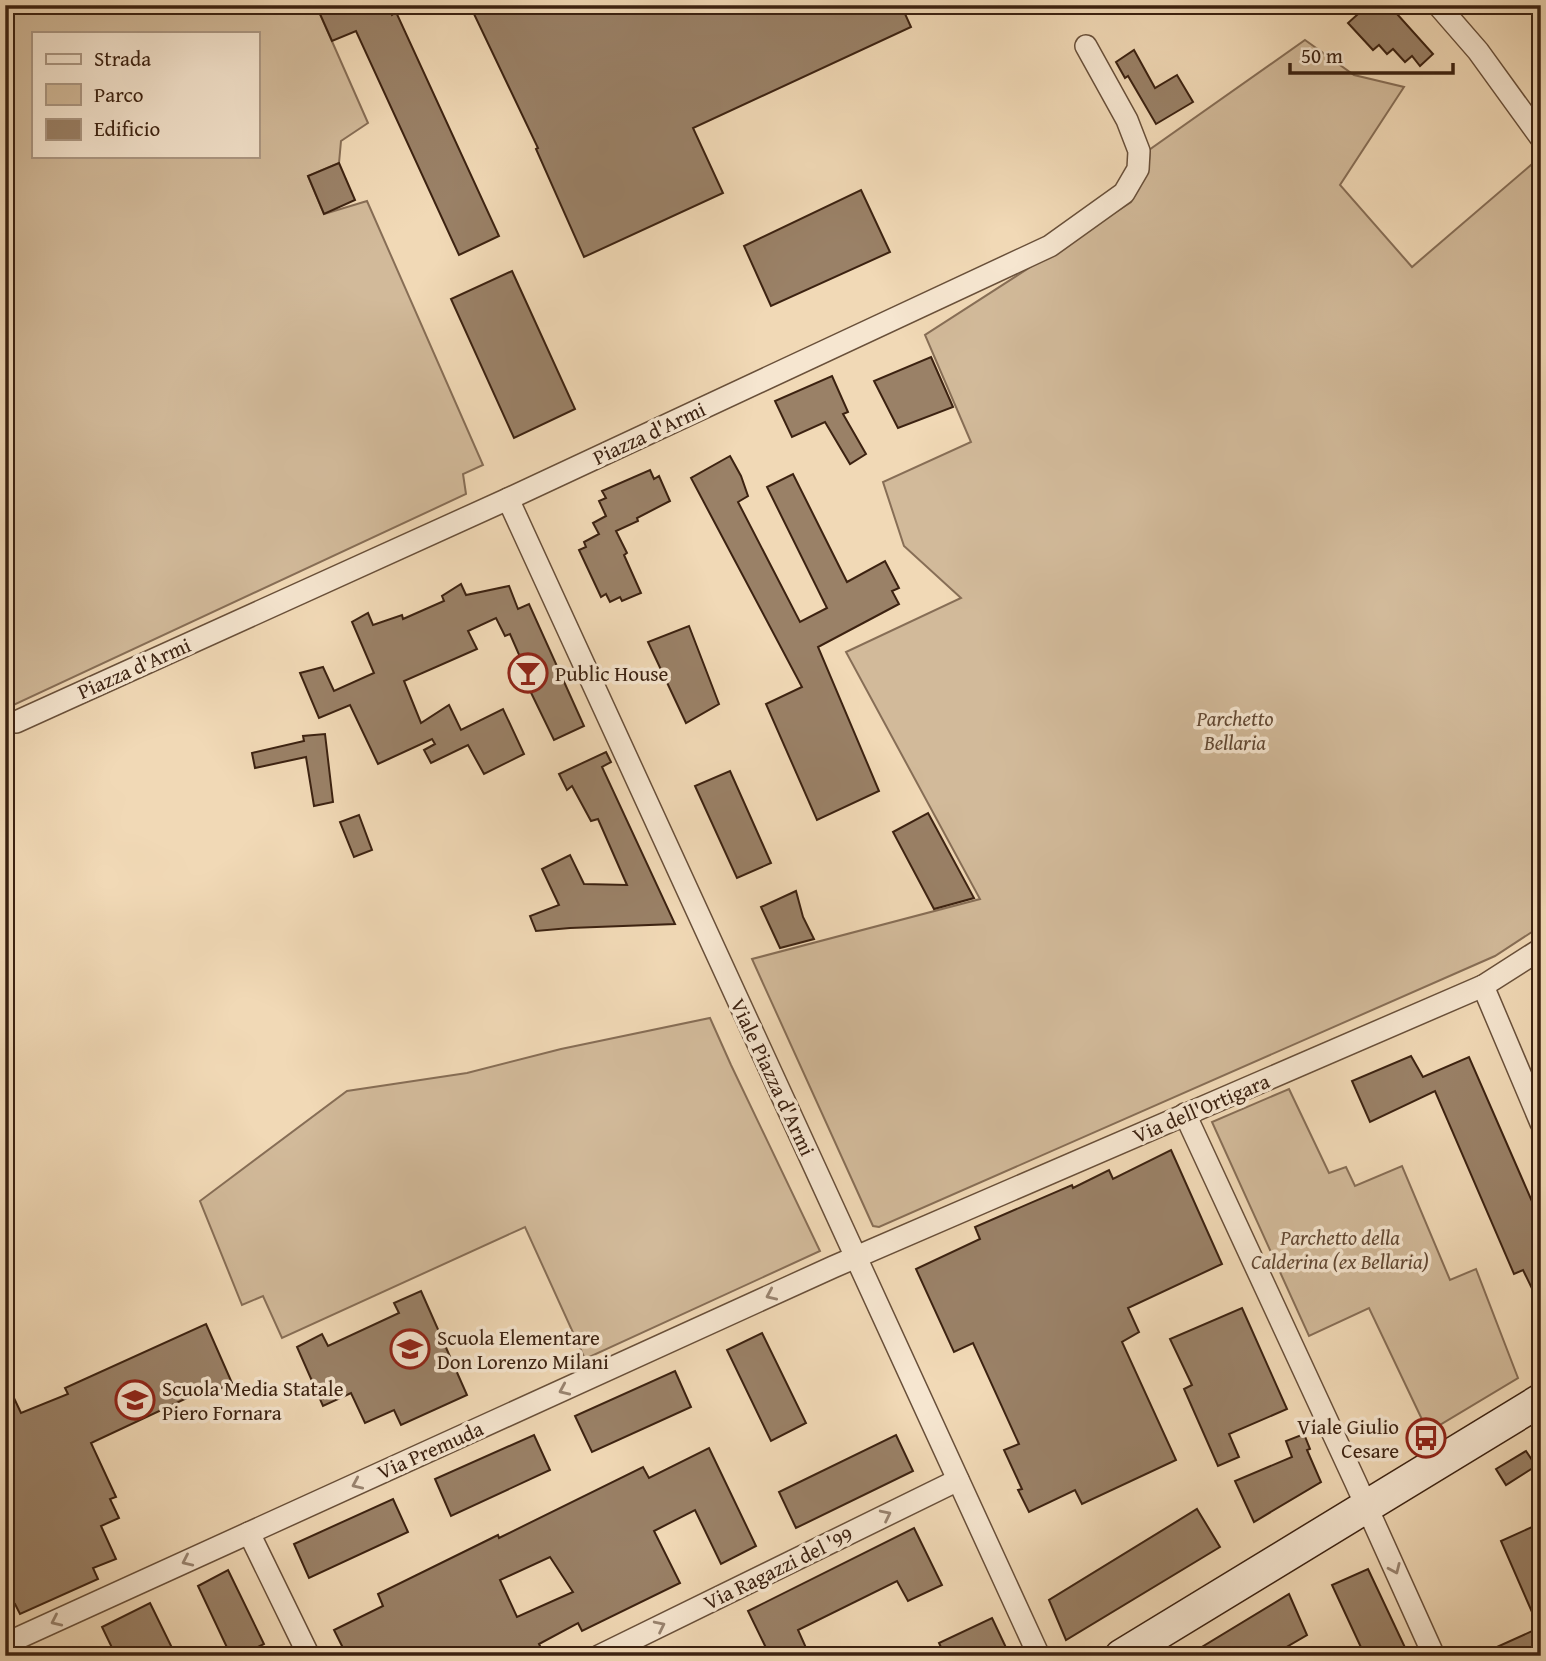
<svg xmlns="http://www.w3.org/2000/svg" width="1546" height="1661" font-family="'Gentium Book Plus',serif">
<rect width="100%" height="100%" fill="#f1d9b6"/>
<filter id="stains"><feTurbulence type="fractalNoise" baseFrequency=".00286" numOctaves="4"/><feColorMatrix values="0 0 0 0 .2 0 0 0 0 .09 0 0 0 0 .02 0 0 0 .5 -.17"/></filter>
<radialGradient id="worn" r=".72"><stop offset=".6" stop-color="#630" stop-opacity="0"/><stop offset="1" stop-color="#630" stop-opacity=".3"/></radialGradient>
<g fill="#d2ba9a" stroke="#876e56" stroke-width="2" fill-rule="evenodd">
<path d="M5,5H316L368,123L341,141L339,163L308,176L324,214L367,201L483,465L463,474L466,494L5,709ZM33,33H257V156H33Z"/>
<path d="M1305,40L1354,75L1404,87L1340,185L1412,267L1531,165L1541,176V205L1539,214L1541,217V926L1495,956L879,1227L873,1226L752,959L980,899L846,652L961,598L904,546L883,482L971,442L925,335L1131,202C1140,185 1152,169 1149,150Z"/>
<polygon points="710,1018 731,1065 820,1251 585,1359 525,1227 282,1338 263,1296 242,1305 200,1201 347,1091 467,1073 561,1049"/>
<polygon points="1289,1089 1329,1173 1346,1167 1355,1186 1402,1166 1450,1280 1476,1269 1518,1378 1428,1432 1369,1308 1309,1336 1212,1122"/>
</g>
<g fill="#9a8167" stroke="#3c2211" stroke-width="2" fill-rule="evenodd">
<polygon points="316,5 388,5 392,15 396,12 499,236 459,255 356,31 332,41"/>
<polygon points="493,5 901,5 911,27 693,128 723,193 584,257 536,149 538,148 474,14"/>
<polygon points="1368,5 1389,5 1433,54 1420,66 1412,56 1405,62 1393,49 1387,54 1379,45 1373,50 1348,23"/>
<polygon points="1134,50 1155,88 1177,75 1193,102 1156,124 1128,76 1125,78 1116,62"/>
<polygon points="339,163 355,200 324,214 308,176"/>
<polygon points="861,190 890,252 771,306 744,246"/>
<polygon points="512,271 575,409 514,438 451,299"/>
<polygon points="931,357 953,407 898,428 874,381"/>
<polygon points="832,376 848,412 843,414 866,454 850,464 825,422 792,437 775,401"/>
<polygon points="730,456 741,476 748,496 738,502 800,622 827,608 767,487 793,474 847,582 885,561 899,588 892,591 899,604 818,647 879,791 817,820 766,704 802,687 691,478"/>
<polygon points="650,470 654,479 659,476 670,501 637,518 638,521 616,531 627,553 624,555 641,593 622,601 620,597 610,602 606,594 601,597 579,550 586,547 584,542 599,534 593,523 606,516 599,501 606,498 602,491"/>
<polygon points="461,584 466,595 509,586 518,609 529,604 584,726 554,740 519,668 524,666 510,634 505,636 496,618 468,631 477,649 404,681 421,723 449,705 461,730 503,709 524,754 484,774 468,745 431,763 424,750 435,744 432,739 378,764 350,705 319,718 300,673 323,667 334,691 374,673 352,622 368,613 373,625 402,615 403,619 444,601 442,596"/>
<polygon points="689,626 719,704 686,723 648,642"/>
<polygon points="325,734 333,802 314,806 306,757 255,768 252,753 304,741 303,736"/>
<polygon points="606,752 611,762 602,767 675,924 570,928 536,931 530,916 559,905 542,869 570,855 584,884 627,885 598,819 591,821 572,786 567,790 559,774"/>
<polygon points="730,771 771,863 737,878 695,786"/>
<polygon points="928,813 974,898 934,909 893,832"/>
<polygon points="359,815 372,850 354,857 340,822"/>
<polygon points="796,891 803,917 814,939 780,948 761,907"/>
<polygon points="1411,1056 1423,1077 1469,1057 1541,1222 1541,1307 1523,1270 1514,1274 1435,1091 1370,1122 1352,1081"/>
<polygon points="1171,1150 1222,1264 1128,1308 1139,1332 1122,1342 1176,1460 1082,1504 1075,1490 1029,1512 1018,1490 1022,1489 1004,1450 1019,1444 973,1343 954,1352 916,1269 980,1239 975,1227 1072,1185 1073,1188 1109,1170 1113,1179"/>
<polygon points="421,1291 467,1395 401,1425 394,1410 365,1423 351,1393 323,1406 297,1347 322,1334 328,1346 399,1313 394,1303"/>
<polygon points="1242,1308 1287,1409 1229,1434 1239,1457 1218,1466 1184,1389 1192,1385 1170,1339"/>
<polygon points="206,1324 232,1383 209,1394 206,1389 91,1443 116,1497 110,1499 119,1518 101,1526 116,1559 93,1568 98,1579 20,1614 15,1604 5,1608 5,1379 21,1413 68,1394 65,1388"/>
<polygon points="762,1333 806,1423 771,1441 727,1350"/>
<polygon points="675,1371 691,1407 592,1452 575,1416"/>
<polygon points="1304,1434 1310,1449 1307,1450 1321,1482 1254,1522 1235,1481 1292,1457 1286,1441"/>
<polygon points="534,1435 550,1470 451,1516 435,1479"/>
<polygon points="896,1435 913,1471 796,1528 779,1492"/>
<path d="M709,1448L756,1546L721,1564L695,1510L654,1531L680,1583L582,1631L578,1623L539,1644L541,1648L526,1656H347L334,1630L383,1606L378,1594L498,1535L499,1538L643,1467L649,1478ZM550,1557L573,1592L517,1617L500,1580Z"/>
<polygon points="1526,1451 1536,1466 1506,1485 1496,1469"/>
<polygon points="393,1499 408,1532 309,1578 294,1544"/>
<polygon points="1197,1509 1220,1547 1066,1640 1049,1600"/>
<polygon points="1541,1523 1541,1656 1477,1656 1539,1628 1501,1541"/>
<polygon points="914,1528 942,1585 908,1601 897,1581 798,1630 807,1650 796,1656 770,1656 748,1611"/>
<polygon points="1368,1569 1409,1656 1365,1656 1332,1585"/>
<polygon points="228,1570 264,1644 239,1656 231,1656 198,1586"/>
<polygon points="1289,1594 1307,1635 1271,1656 1187,1656"/>
<polygon points="150,1603 176,1656 116,1656 102,1627"/>
<polygon points="992,1618 1010,1656 945,1656 939,1643"/>
</g>
<g fill="none" stroke-linecap="round" stroke-linejoin="round">
<g stroke="#69503a" stroke-width="24">
<g id="street">
<polyline points="1438,5 1478,51 1541,138"/>
<polyline points="508,499 1039,1656"/>
<polyline points="16,722 508,499 1050,246 1124,193 1138,169 1139,151 1127,120 1086,46"/>
<polyline points="1483,986 1541,1123"/>
<polyline points="1185,1114 1355,1481 1434,1656"/>
<polyline points="249,1533 309,1656"/>
<polyline points="5,1644 833,1267 1483,986 1541,949"/>
<polyline points="599,1656 958,1480"/>
</g>
</g>
<g stroke="#3c2211" stroke-width="35">
<polyline id="secondary" points="1121,1656 1541,1400"/>
</g>
<use href="#street" stroke="#f6e6d0" stroke-width="21"/>
<use href="#secondary" stroke="#f6e6d0" stroke-width="32"/>
</g>
<defs><path id="oneway-chevron" d="M-2-3.5L2.5 0L-2 3.5" fill="none" stroke-width="1.6" stroke-linecap="round" stroke-linejoin="round" transform="scale(1.75)"/></defs>
<g stroke="#998470">
<use href="#oneway-chevron" transform="translate(771 1295) rotate(156)"/>
<use href="#oneway-chevron" transform="translate(564 1390) rotate(156)"/>
<use href="#oneway-chevron" transform="translate(357 1484) rotate(156)"/>
<use href="#oneway-chevron" transform="translate(886 1515) rotate(-26)"/>
<use href="#oneway-chevron" transform="translate(187 1561) rotate(155)"/>
<use href="#oneway-chevron" transform="translate(1395 1569) rotate(66)"/>
<use href="#oneway-chevron" transform="translate(56 1621) rotate(155)"/>
<use href="#oneway-chevron" transform="translate(660 1626) rotate(-26)"/>
</g>
<defs>
<g id="bar-ring" transform="scale(2.0125)"><circle r="9.5" fill="#f6e6d0" stroke="#8f2418" stroke-width="1.5"/><path d="M-6-5H6L.8 .8V4.5H3.5V6h-7V4.5H-.8V.8Z" fill="#8f2418"/></g>
<g id="school-ring" transform="scale(2.0125)"><circle r="9.5" fill="#f6e6d0" stroke="#8f2418" stroke-width="1.5"/><path d="M0-5L7-2L0 1L-7-2ZM-4 1L0 2.5L4 1V4Q0 6-4 4Z" fill="#8f2418"/></g>
<g id="bus-ring" transform="scale(2.0125)"><circle r="9.5" fill="#f6e6d0" stroke="#8f2418" stroke-width="1.5"/><path d="M-5-6H5V4H4V6H2V4H-2V6H-4V4H-5ZM-3.5-4V0h7V-4ZM-3.5 1.2v1.5H-2V1.2ZM2 1.2v1.5H3.5V1.2Z" fill="#8f2418"/></g>
</defs>
<g fill-rule="evenodd">
<use href="#bar-ring" x="528" y="673"/>
<use href="#school-ring" x="410" y="1349"/>
<use href="#school-ring" x="135" y="1400"/>
<use href="#bus-ring" x="1426" y="1438"/>
</g>
<g text-anchor="middle" dominant-baseline="central" stroke-width="7" stroke-linejoin="round" paint-order="stroke">
<g font-size="21" fill="#3c2211" stroke="#f6e6d0">
<text transform="translate(649 433) rotate(-25)">Piazza d'Armi</text>
<text transform="translate(134 668) rotate(-24)">Piazza d'Armi</text>
<text transform="translate(773 1077) rotate(65)">Viale Piazza d'Armi</text>
<text transform="translate(1201 1108) rotate(-23)">Via dell'Ortigara</text>
<text transform="translate(430 1450) rotate(-24)">Via Premuda</text>
<text transform="translate(778 1568) rotate(-26)">Via Ragazzi del '99</text>
</g>
<g font-size="21" fill="#3c2211" stroke="#f6e6d0" text-anchor="start">
<text x="555" y="673">Public House</text>
<text x="437" y="1337">Scuola Elementare<tspan x="437" dy="24">Don Lorenzo Milani</tspan></text>
<text x="162" y="1388">Scuola Media Statale<tspan x="162" dy="24">Piero Fornara</tspan></text>
<text x="1399" y="1426" text-anchor="end">Viale Giulio<tspan x="1399" dy="24">Cesare</tspan></text>
</g>
<g font-size="21" font-style="italic" fill="#624833" stroke="#f6e6d0">
<text x="1235" y="718">Parchetto<tspan x="1235" dy="24">Bellaria</tspan></text>
<text x="1340" y="1237">Parchetto della<tspan x="1340" dy="24">Calderina (ex Bellaria)</tspan></text>
</g>
</g>
<rect width="1546" height="1661" fill="none" stroke="#f1d9b6" stroke-width="28"/>
<rect x="7" y="7" width="1532" height="1647" fill="none" stroke="#3c2211" stroke-width="3.5"/>
<rect x="14" y="14" width="1518" height="1633" fill="none" stroke="#3c2211" stroke-width="2"/>
<rect x="32" y="32" width="228" height="126" fill="#f6e6d0" stroke="#ac9884" stroke-width="2"/>
<rect x="46" y="54" width="35" height="10" fill="#f6e6d0" stroke="#ac9884" stroke-width="2"/>
<text x="94" y="66" font-size="21" fill="#3c2211">Strada</text>
<rect x="46" y="84" width="35" height="21" fill="#d2ba9a" stroke="#ac9884" stroke-width="2"/>
<text x="94" y="102" font-size="21" fill="#3c2211">Parco</text>
<rect x="46" y="119" width="35" height="21" fill="#9a8167" stroke="#ac9884" stroke-width="2"/>
<text x="94" y="136" font-size="21" fill="#3c2211">Edificio</text>
<path d="M1290 63v10h163v-10" fill="none" stroke="#3c2211" stroke-width="3.5"/>
<text x="1301" y="63" font-size="21" fill="#3c2211" stroke="#f6e6d0" stroke-width="5" paint-order="stroke">50 m</text>
<rect width="100%" height="100%" filter="url(#stains)"/>
<rect width="100%" height="100%" fill="url(#worn)"/>
</svg>
